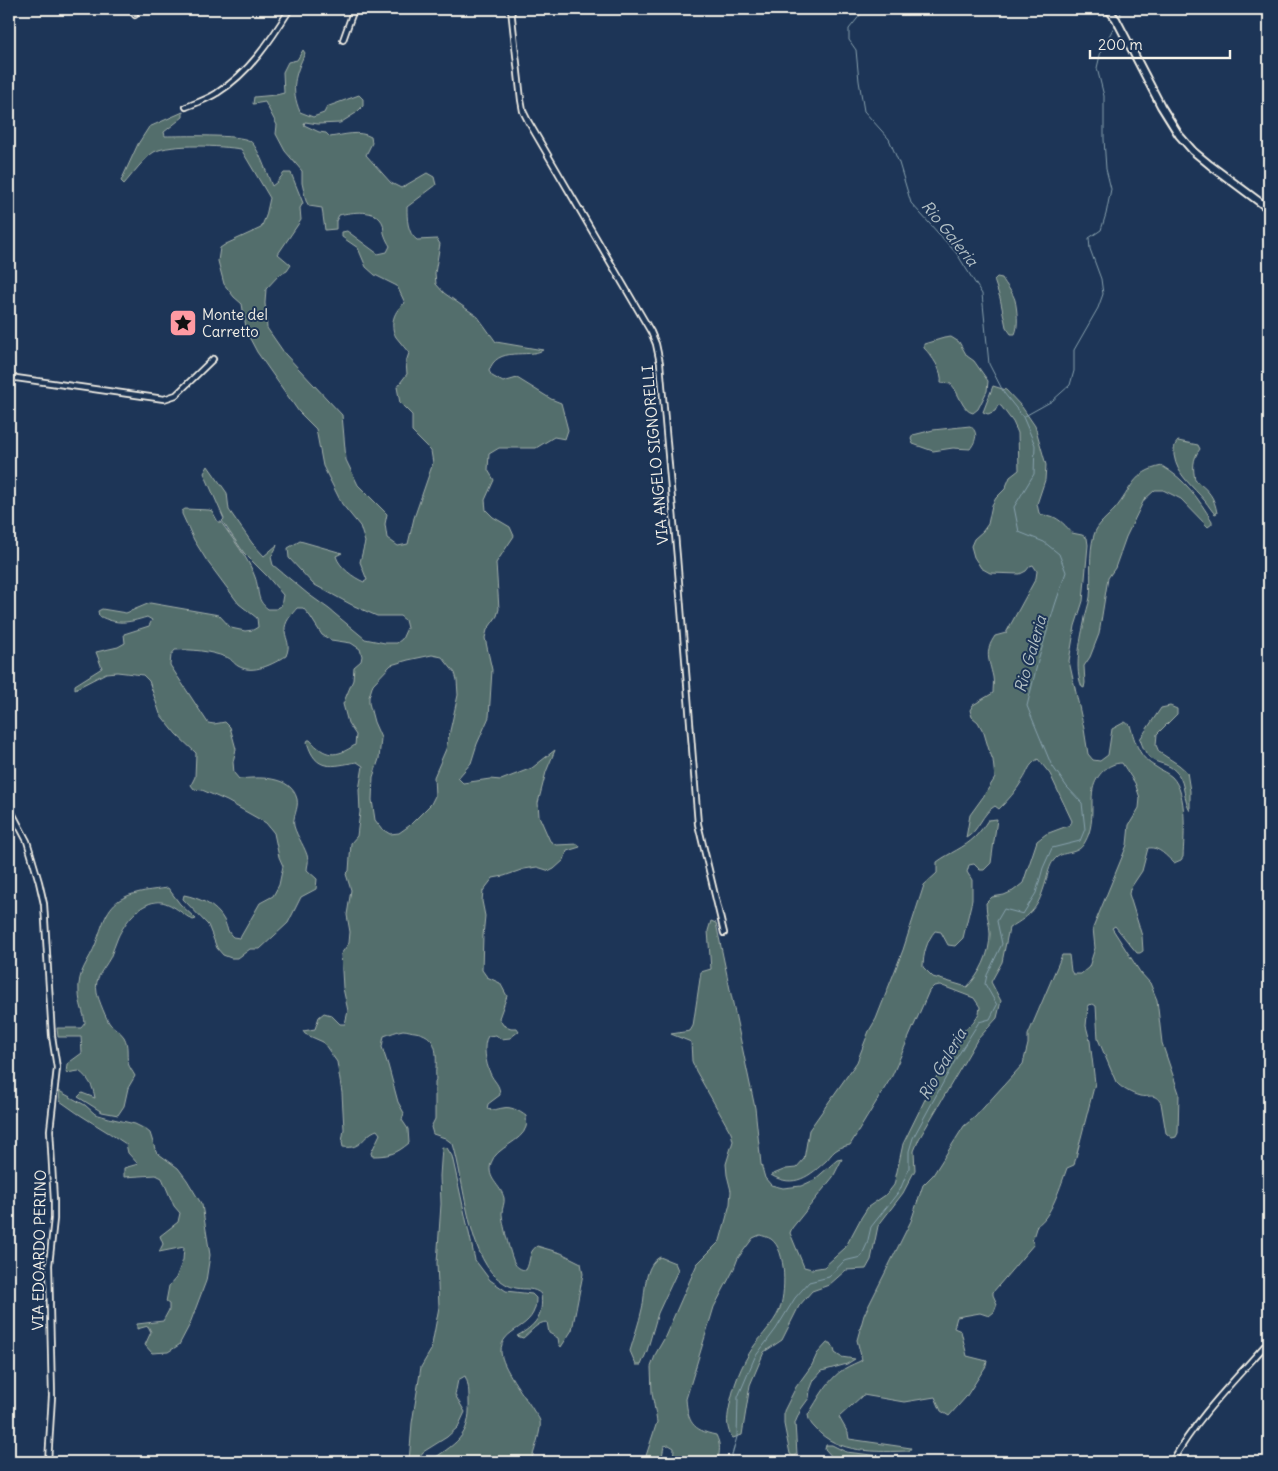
<svg xmlns="http://www.w3.org/2000/svg" width="1278" height="1471" font-family="Delius,sans-serif">
<rect width="100%" height="100%" fill="#1d3557"/>
<filter id="ink" filterUnits="userSpaceOnUse"><feTurbulence type="fractalNoise" baseFrequency=".02" numOctaves="2"/><feDisplacementMap in="SourceGraphic" scale="10" xChannelSelector="R" yChannelSelector="G"/><feConvolveMatrix kernelMatrix="1 2 1 2 8 2 1 2 1" color-interpolation-filters="sRGB"/></filter>
<g filter="url(#ink)">
<g fill="#526e6c" stroke="#a3b0aa" fill-rule="evenodd">
<path d="M303,50L305,53C295,75 290,88 300,112L313,117L324,113L327,107L329,106L359,95L363,99V106L356,113L340,123L318,124L305,122L304,125L319,132L326,133L330,137C344,135 359,130 371,137L372,143L366,155L391,183L401,188L427,173L434,177L436,185L407,207C407,218 407,233 417,240L437,239L440,244L435,273L436,284L444,293L478,317L496,342L543,350C528,359 497,345 489,371L492,376L503,382L517,378L551,399L561,403L568,430L565,439L554,437L536,448H499L489,454L488,470L494,480L485,500L486,510L493,517L510,527L514,536L496,563L499,609L497,616L487,630L485,638L492,670L489,717L477,744L471,763L458,778L463,783L490,779L501,780L532,768L555,750L546,772L538,803L539,816L550,841L556,845L578,844L580,847L567,851L564,860L554,869L550,871L537,867L524,869L504,876L493,878L483,891L482,901L485,916L483,936L482,970L487,977L500,983L507,996L499,1018L503,1025L511,1028H517L519,1031L510,1038L501,1039L496,1035L488,1036C482,1045 486,1063 490,1073C494,1082 500,1084 500,1095L488,1104L487,1109C496,1111 495,1109 503,1108C511,1106 519,1111 526,1116C526,1120 527,1124 526,1127C522,1142 496,1147 491,1163C486,1179 501,1185 504,1198C505,1203 502,1208 502,1213C502,1221 510,1254 514,1262C516,1267 521,1270 526,1270C531,1261 528,1252 537,1246L561,1253L581,1263L583,1274L572,1330L561,1347L559,1344L558,1338L549,1333L547,1322C537,1322 531,1332 523,1338L517,1336C535,1326 544,1316 541,1294C534,1287 525,1290 516,1288C509,1287 502,1282 496,1277C468,1252 464,1180 453,1144L445,1138L433,1134L431,1127L435,1119V1083C437,1078 435,1074 436,1068C437,1050 436,1035 415,1032C412,1032 407,1030 403,1030C397,1031 390,1034 384,1036L382,1047L388,1065L398,1102L404,1113L402,1120L408,1129L409,1143C396,1154 389,1156 372,1156L371,1153L380,1134L377,1130C362,1135 363,1150 343,1147L342,1142L344,1129L342,1093L337,1062L323,1042L305,1034L303,1031L315,1029L319,1017L324,1013L331,1015L340,1024H345L348,1011L343,988L341,954L349,943L350,932L347,915L351,890L346,874L349,871L351,843L357,836L360,812L359,790L363,766L357,762C332,766 316,773 307,742L308,740H310C325,757 336,758 355,745L356,735L348,723L343,704L353,680L354,667L361,661L362,656L360,649L351,643L331,640L322,635L310,616L303,608H297C292,614 284,622 285,631C286,641 291,644 286,656C273,664 253,675 238,666C233,663 231,658 226,657C209,651 192,649 175,650L171,655L170,665L208,723L214,724L225,722L230,727L236,749L233,762L234,773L239,779C258,777 291,775 297,799C299,809 292,817 294,826C297,837 306,848 308,859C309,862 307,866 307,870L317,879L316,889L301,897L288,923L260,949H250L238,958H231L223,955L217,948L208,925L183,899L184,895C199,898 216,905 224,920C227,926 227,932 233,937L240,938L260,903L273,896L279,885L283,866L279,857L274,833L266,823L227,801L202,790L194,789L191,785L195,777L196,753L176,734L160,714L149,681L143,675L117,672L106,673L75,689V685L102,668L96,652L118,647L125,643L124,634L149,626L152,620L147,617C127,623 118,625 99,616L98,611L102,609L126,613L150,603L219,615L231,628L245,631L253,630L258,627L257,618L239,604L207,561L194,540L182,514V511L185,509L209,510L212,511L218,522H221C232,538 249,559 255,577C260,590 255,599 268,609H276L281,606L283,595L267,576L244,553L222,521L224,519L204,473L208,466L227,493L229,510L252,543L264,556L277,545L276,548L271,557L273,565L308,594L329,609L365,639L385,643H397L402,639L407,628L405,620L400,616H377L352,605L313,584L289,558L288,548L300,541L342,553L336,556C339,567 354,578 364,582L367,580L360,562L365,542L360,526L342,504L323,466L316,429L299,412L257,352L247,333L242,304L234,297L224,284L218,261L220,248L226,244L261,228L266,216L270,198L241,149C222,146 171,143 154,152C144,158 132,175 124,184L121,181L138,144L149,127L183,112V117L164,132L165,136C181,136 239,134 250,141C258,146 268,177 272,186L277,182L284,173H291L303,203L300,208L301,220L278,254L291,265L287,271L279,275L266,289L265,303L267,328L285,354L342,415L346,460L358,485L387,514L385,524L387,538L398,546L408,544L414,518L433,463L431,451L412,432V415L400,403L397,387L407,374L406,362L409,353C405,348 400,342 396,337C389,325 394,310 405,303L397,286L375,275L366,267L358,248L342,237V232L347,231L378,254L387,252L390,246C388,243 386,239 385,236C383,232 384,227 383,224C377,208 352,212 339,215L336,221V229L325,230L322,208L309,206L306,201L302,183V171L285,151L276,134L277,125L265,102L253,104L254,97L276,95L284,93L283,72L288,62L297,60ZM432,655L442,657L455,673L457,680L458,695L446,749L434,777L435,796L431,804L409,826L399,833L390,834L382,829L375,820L372,800L373,777L379,759L381,738L374,722L369,703V697L373,684L391,665L408,660Z"/>
<path d="M997,277L1002,278C1006,285 1013,293 1015,300C1017,309 1019,326 1015,334H1011L1006,327L1000,298L994,280Z"/>
<path d="M951,337L959,342L967,356L974,361L988,381L987,391L978,409L973,413C962,411 959,392 951,384L941,383C943,371 932,356 924,348V344L944,338Z"/>
<path d="M993,386L1006,390L1022,407L1035,426L1046,465L1045,480L1037,504L1039,513C1043,516 1046,515 1051,516C1060,519 1066,526 1072,533L1082,535L1087,538L1088,545L1083,601L1075,626L1069,661L1084,729L1088,754L1093,760L1100,761L1108,755L1112,729L1125,722L1130,725C1135,742 1139,758 1156,767C1161,771 1168,773 1172,777C1188,793 1184,836 1183,857L1181,860L1174,863C1167,857 1159,846 1148,848L1142,871L1130,889L1129,894L1142,936L1143,951L1140,953H1137L1115,926L1112,928L1140,972L1150,983L1157,1000L1162,1043L1179,1093L1178,1133L1176,1137L1172,1138L1166,1133L1161,1103C1154,1092 1150,1098 1140,1096C1132,1094 1121,1088 1116,1082L1098,1039L1096,1006L1093,1004L1088,1005L1086,1026L1090,1041L1095,1083L1074,1165L1067,1168C1062,1182 1050,1220 1037,1225L1032,1241L1034,1244L993,1292V1295L997,1304L994,1312L989,1316L980,1313L957,1317L954,1328L961,1331L967,1356L987,1361L986,1366L966,1397L949,1416L941,1411L935,1397L904,1402L863,1395L839,1417L848,1433L849,1439L911,1448L909,1451C878,1452 837,1454 815,1428C811,1424 809,1421 808,1415C818,1399 828,1379 844,1369C850,1365 857,1363 862,1360L857,1340L864,1315L911,1221L923,1185L933,1175L964,1126L975,1117L1023,1064L1028,1044V1035L1062,955H1069L1071,971L1073,974H1081L1089,967L1095,948L1093,928L1127,845L1129,825L1139,808L1140,798L1135,783L1122,763C1108,763 1096,775 1093,789C1092,794 1092,799 1092,804C1092,817 1092,830 1085,842C1077,857 1063,849 1054,860C1049,866 1048,874 1046,881C1038,908 1033,914 1009,928L1002,962L991,982L1001,1001L997,1018L977,1040L919,1139L914,1151L915,1170L903,1193L878,1226L871,1260L866,1269L846,1270L829,1285L812,1291L799,1306L782,1340L764,1352L750,1385L742,1435L733,1438C726,1430 727,1419 729,1409C733,1386 741,1365 754,1346C762,1335 773,1324 779,1311C786,1295 787,1250 771,1239C768,1237 763,1236 760,1235L753,1238L738,1258L733,1271L714,1307L686,1399C688,1422 692,1430 716,1435C721,1445 720,1452 717,1462H673L674,1448L669,1445L664,1446L661,1462H644L657,1422L652,1393L651,1367L656,1353L664,1339L697,1264L720,1241L730,1204L731,1191L727,1175L726,1164L733,1141L731,1133L696,1071L692,1061L691,1042L671,1034L690,1031L693,1026L701,972L711,969L708,931L711,921L716,923L755,1108L761,1164L765,1178L771,1185L783,1188L801,1186L814,1180L837,1160L842,1159L833,1177L792,1228L790,1233L804,1267L812,1269L824,1267L845,1248L861,1218L868,1207L887,1194L894,1185L903,1144L935,1079L965,1029L974,1022L979,1013L980,1007L974,998L940,985L934,986L929,991L892,1076L850,1145C846,1146 841,1147 838,1149C834,1151 830,1156 827,1160C810,1176 794,1189 771,1175L786,1169L796,1168L804,1159L809,1130L857,1062L869,1031L876,1019L903,950L924,885L937,873V862C949,853 964,848 975,837C980,832 984,826 988,820L997,819L991,863L984,870H980L974,864L969,865L967,872L972,880V900L963,938L955,946L948,945L941,932L935,931C927,940 923,955 923,967L933,977L967,987C980,974 990,954 990,934C990,924 986,914 986,903L992,897L1004,895L1013,891L1023,883L1037,841L1046,834L1070,825L1072,821L1050,774L1038,759C1027,766 1029,771 1022,781C1016,791 1008,800 999,809L995,806C982,813 979,831 966,838L970,815L983,797L995,778L993,760L989,750L984,733L978,722L972,717L970,710L973,705L993,693C993,688 994,682 993,677C989,659 984,652 995,636L1006,633L1036,578L1037,571L1033,565L1030,566L1026,571L1020,574L990,573L981,568L974,557L971,546L974,539L983,531L988,524L992,505L996,498L1005,489L1010,477L1019,470L1018,433L1013,422L1001,406L998,405L995,411L988,414L983,412Z"/>
<path d="M970,426C979,432 976,441 970,449L953,448L933,451L913,444L911,439L913,435L933,430Z"/>
<path d="M1178,441L1198,445L1200,449C1192,459 1193,469 1195,480C1209,491 1214,496 1217,513L1215,514C1211,510 1209,506 1205,501C1193,486 1177,476 1174,455C1174,449 1174,445 1178,441Z"/>
<path d="M1162,466C1186,480 1198,498 1212,521V524L1208,527L1181,499L1163,490H1155L1144,500L1126,537L1115,568L1108,578L1099,634L1090,657L1084,666L1085,683L1084,688L1082,687C1074,670 1080,641 1084,623C1085,614 1089,605 1090,597C1092,577 1088,554 1094,535C1097,524 1108,517 1115,509C1132,489 1132,472 1162,466Z"/>
<path d="M1170,706L1177,709V714L1157,734L1156,745L1159,752L1179,765L1187,772L1190,791V811C1183,800 1186,785 1178,774C1164,756 1150,772 1140,739L1161,708Z"/>
<path d="M168,888L180,904L196,919L193,920C182,914 169,900 156,902C139,904 125,922 118,937C115,944 113,951 110,958C103,971 94,977 97,993C98,998 107,1021 110,1024C115,1029 120,1031 124,1037C129,1046 126,1054 128,1063C129,1067 133,1072 135,1076L128,1088L124,1106L118,1115L102,1112L78,1097L82,1093L95,1098C93,1086 89,1079 79,1071L66,1073L67,1064L82,1053L81,1037H58L57,1028H81L85,1023C84,1013 79,1003 79,993C77,971 89,962 96,943C102,927 106,906 123,898C136,891 153,890 168,888Z"/>
<path d="M59,1091L85,1105L95,1114L109,1118L135,1124L145,1129L150,1133L156,1152L178,1168L187,1180L202,1205L210,1255L206,1281L189,1326L179,1345L168,1352L152,1353L145,1345L151,1332L148,1326L137,1329V1324L163,1321L169,1310V1304L166,1302L169,1286L176,1278L183,1260L184,1247L159,1252L163,1244L160,1236L178,1222L180,1213L174,1206L162,1178L156,1175L124,1177V1168L138,1164L128,1153L126,1144C104,1129 81,1117 60,1101Z"/>
<path d="M442,1147L447,1148L452,1156L475,1260L490,1280L506,1291L532,1294L536,1298C537,1331 500,1326 501,1352C502,1367 523,1394 532,1408C534,1412 539,1417 540,1421C542,1430 533,1453 531,1462H429C454,1444 471,1438 469,1402C469,1393 469,1384 465,1376L458,1380L455,1395L465,1412L458,1427L447,1437L423,1452L416,1462H409L412,1423L421,1367L431,1350L439,1307L437,1263L441,1204L440,1176Z"/>
<path d="M660,1257L675,1263L678,1270L658,1313L647,1351L641,1365H636L630,1351C634,1337 639,1323 642,1309C646,1293 643,1266 660,1257Z"/>
<polygon points="827,1343 831,1343 834,1348 835,1353 841,1357 855,1359 847,1364 822,1371 814,1380 810,1390 809,1398 801,1409 795,1423 797,1454 793,1456 790,1454 784,1424 784,1411 796,1387 812,1365 817,1354"/>
<polygon points="826,1445 832,1445 846,1452 906,1459 907,1462 839,1462 834,1459 825,1449"/>
</g>
<g fill="none" stroke-linecap="round" stroke-linejoin="round">
<g stroke="#88a1ad" stroke-width="1">
<polyline points="1119,20 1121,16 1120,9"/>
<polyline points="1025,416 1052,401 1070,385 1074,371 1074,350 1098,308 1103,294 1101,279 1090,249 1089,238 1101,230 1106,214 1111,189 1106,169 1104,139 1104,96 1097,68 1101,51 1115,25"/>
<polyline points="730,1462 737,1437 738,1397 755,1357 776,1329 795,1298 809,1282 829,1277 844,1261 861,1257 867,1244 871,1227 900,1190 909,1168 909,1151 913,1138 957,1057 979,1022 990,1019 997,1005 985,984 987,975 1002,944 997,921 1004,909 1023,914 1036,893 1043,868 1052,848 1080,841 1085,829 1082,803 1067,787 1051,764 1027,706 1038,661 1055,605 1066,572 1059,554 1044,542 1019,532 1014,507 1034,474 1035,445 1023,417 1004,393 989,364 982,294 957,254 911,203 899,163 889,139 864,111 859,81 856,50 849,40 849,29 865,9"/>
</g>
<g stroke="#f4f1e8" stroke-width="8">
<g id="street">
<polyline points="130,9 135,15"/>
<polyline points="511,9 521,100 523,111 528,121 651,332 656,344 660,363 677,557 698,824 724,933"/>
<polyline points="343,40 354,9"/>
<path d="M186,107C196,103 208,99 217,93C249,73 271,40 290,9"/>
<polyline points="9,377 164,399 176,395 213,359"/>
<polyline points="9,807 27,841 39,882 44,904 52,1036 57,1068 50,1130 54,1201 54,1219 49,1265 52,1396 48,1462"/>
<path d="M1172,1462C1197,1417 1235,1380 1269,1341"/>
<polyline points="1267,1462 1269,1458"/>
</g>
</g>
<g stroke="#f4f1e8" stroke-width="10">
<g id="secondary">
<polyline points="882,9 896,10 917,9"/>
<polyline points="1108,9 1116,19 1161,106 1179,135 1193,151 1210,165 1269,209"/>
</g>
</g>
<use href="#street" stroke="#1d3557" stroke-width="4.5"/>
<use href="#secondary" stroke="#1d3557" stroke-width="6"/>
</g>
</g>
<defs>
<g id="sight-square" transform="scale(1.4375)"><rect x="-9" y="-9" width="18" height="18" rx="4" fill="#ff9aa2" stroke="#1d3557"/><path d="M0-6L1.8-2.2L6-1.7L2.9 1.2L3.7 5.4L0 3.3L-3.7 5.4L-2.9 1.2L-6-1.7L-1.8-2.2Z" fill="#111"/></g>
</defs>
<g fill-rule="evenodd">
<use href="#sight-square" x="183" y="323"/>
</g>
<g text-anchor="middle" dominant-baseline="central" stroke-width="4" stroke-linejoin="round" paint-order="stroke">
<g font-size="15" fill="#f4f1e8" stroke="#1d3557" text-anchor="start">
<text x="202" y="314">Monte del<tspan x="202" dy="17">Carretto</tspan></text>
</g>
<g font-size="15" fill="#f4f1e8" stroke="#1d3557">
<text transform="translate(655 455) rotate(-95)">VIA ANGELO SIGNORELLI</text>
<text transform="translate(39 1250) rotate(-89)">VIA EDOARDO PERINO</text>
</g>
<g font-size="16" font-style="italic" fill="#b5c2c6" stroke="#1d3557">
<text transform="translate(950 233) rotate(51)">Rio Galeria</text>
<text transform="translate(1030 654) rotate(-74)">Rio Galeria</text>
<text transform="translate(942 1064) rotate(-60)">Rio Galeria</text>
</g>
</g>
<rect width="1278" height="1471" fill="none" stroke="#1d3557" stroke-width="30"/>
<rect x="15" y="15" width="1248" height="1441" fill="none" stroke="#f4f1e8" stroke-width="2" filter="url(#ink)"/>
<path d="M1090 50v8h140v-8" fill="none" stroke="#f4f1e8" stroke-width="2.5"/>
<text x="1098" y="50" font-size="15" fill="#f4f1e8" stroke="#1d3557" stroke-width="4" paint-order="stroke">200 m</text>
</svg>
